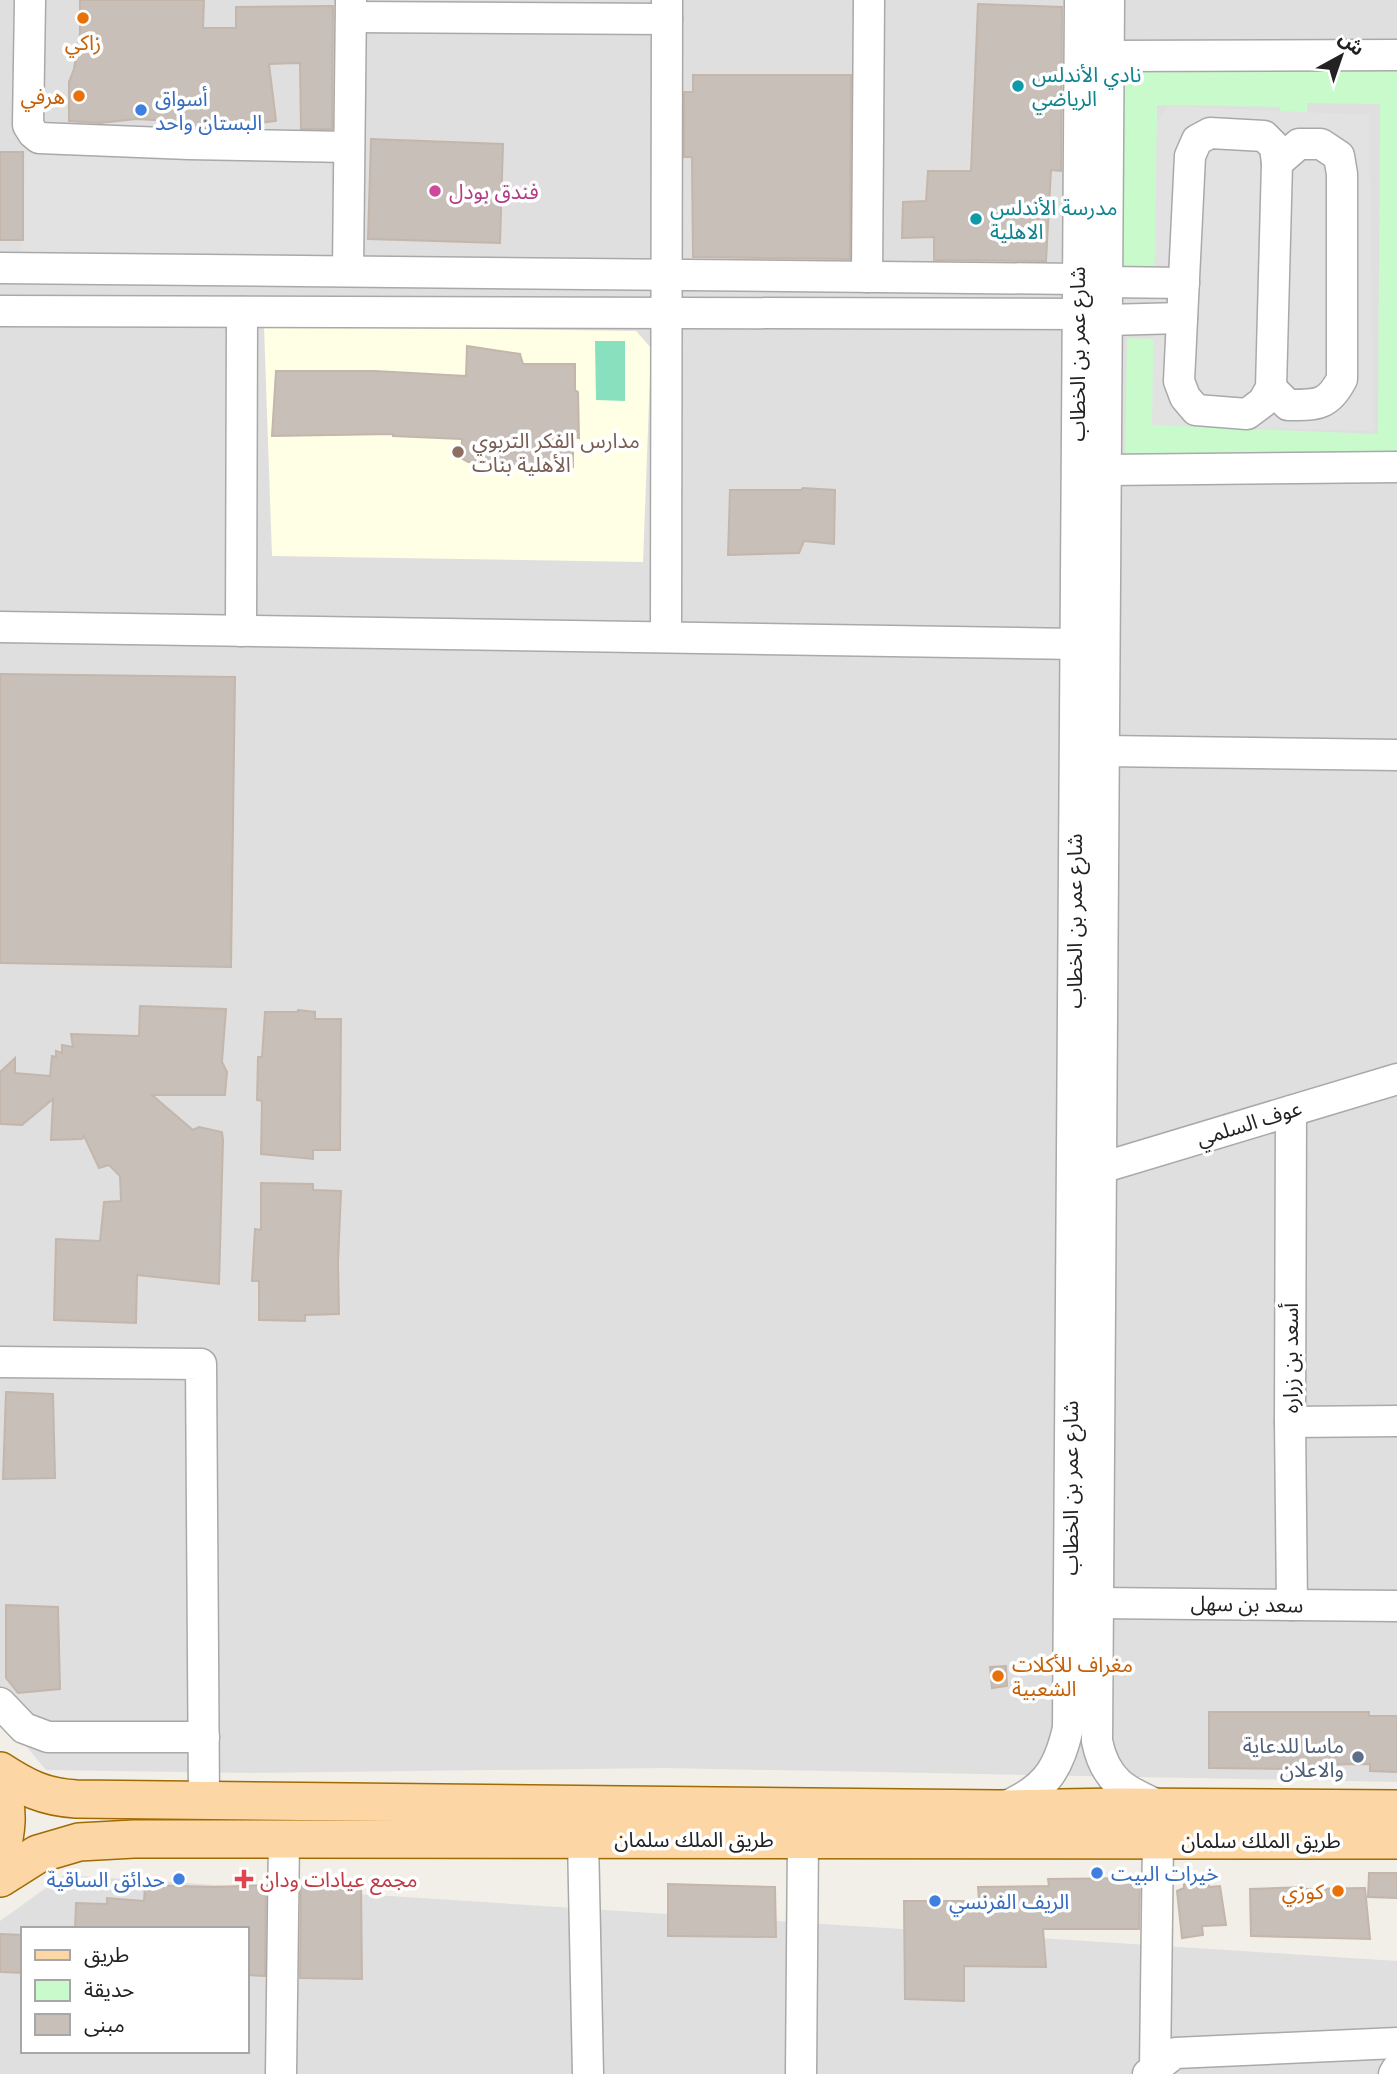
<svg xmlns="http://www.w3.org/2000/svg" width="1397" height="2074" font-family="'Space Grotesk','Noto Sans Arabic',sans-serif">
<rect width="100%" height="100%" fill="#f2efe9"/>
<g fill="#e0dfdf" fill-rule="evenodd">
<polygon points="0,0 1397,0 1397,1782 664,1768 252,1773 46,1770 0,1715"/>
<path d="M64,1875L1397,1961V2074H0V1921ZM23,1929H247V2051H23Z"/>
</g>
<polygon fill="#ffffe5" points="264,326 636,331 651,348 643,562 272,556"/>
<polygon fill="#c8facc" points="1120,65 1397,68 1397,456 1125,461 1127,338 1154,339 1153,425 1378,434 1380,104 1307,103 1307,125 1281,124 1280,107 1157,105 1156,270 1118,269"/>
<polygon fill="#88e0be" points="595,341 625,341 625,401 596,400"/>
<g fill="#e2e2e2">
<polygon points="1169,106 1369,115 1374,431 1152,425 1157,121"/>
<polygon points="26,152 329,153 337,259 21,255"/>
</g>
<g fill="#c7bfb8" stroke="#c4b6ab" stroke-width="2">
<polygon points="80,0 204,0 203,28 236,28 236,7 333,6 332,129 301,129 300,63 269,64 276,121 229,127 197,127 172,121 136,119 100,123 69,121 69,82 74,69 80,34"/>
<polygon points="978,4 1062,7 1061,171 1051,170 1046,261 934,260 934,237 902,238 903,202 926,201 928,171 971,171"/>
<polygon points="693,75 851,75 850,259 693,257 692,157 684,157 684,92 693,92"/>
<polygon points="371,139 503,144 500,243 368,239"/>
<rect x="0" y="152" width="23" height="88"/>
<polygon points="467,346 520,354 523,364 575,364 575,390 578,392 579,438 573,437 573,467 468,462 461,458 462,439 393,436 393,434 272,436 276,371 375,371 466,376"/>
<polygon points="803,488 835,490 834,544 804,541 799,553 728,555 730,490 801,490"/>
<polygon points="0,674 235,677 231,967 0,963"/>
<polygon points="140,1006 226,1009 222,1062 227,1072 225,1095 152,1095 193,1130 199,1127 222,1132 223,1140 219,1284 137,1275 136,1323 54,1320 56,1239 100,1241 104,1202 121,1201 120,1176 109,1165 99,1168 84,1136 82,1139 51,1140 53,1099 22,1125 0,1124 0,1072 15,1058 15,1073 50,1076 52,1056 56,1057 56,1051 62,1053 62,1045 73,1047 71,1034 139,1036"/>
<polygon points="298,1010 315,1012 315,1019 341,1019 340,1150 313,1150 313,1159 261,1154 262,1101 257,1100 258,1057 262,1057 265,1012 298,1012"/>
<polygon points="261,1183 313,1184 313,1190 341,1191 338,1263 339,1314 305,1315 305,1321 259,1320 259,1281 252,1281 255,1229 261,1230"/>
<polygon points="6,1392 53,1394 55,1478 3,1479"/>
<polygon points="6,1605 58,1607 60,1689 18,1693 6,1678"/>
<polygon points="1006,1666 1007,1686 992,1688 990,1667"/>
<polygon points="1209,1712 1369,1712 1369,1716 1397,1716 1397,1772 1370,1771 1370,1764 1287,1765 1286,1769 1209,1768"/>
<polygon points="1369,1873 1397,1873 1397,1898 1368,1897"/>
<polygon points="1140,1878 1139,1929 1043,1929 1046,1967 964,1966 964,2001 905,1999 904,1901 979,1901 978,1887 1049,1886 1048,1879"/>
<polygon points="1208,1880 1209,1887 1220,1886 1226,1925 1202,1926 1203,1935 1182,1938 1177,1891 1184,1888 1184,1881"/>
<polygon points="668,1884 775,1887 776,1937 668,1936"/>
<polygon points="145,1885 214,1887 266,1885 265,1976 247,1975 247,1929 75,1929 76,1903 107,1904 107,1898 144,1901"/>
<polygon points="361,1885 362,1979 300,1978 301,1886"/>
<polygon points="1305,1887 1305,1889 1365,1888 1370,1939 1251,1936 1250,1889"/>
<polygon points="0,1934 23,1935 23,1973 0,1972"/>
</g>
<g fill="none" stroke-linecap="round" stroke-linejoin="round">
<g stroke="#a9a9a9" stroke-width="33">
<g id="minor">
<polyline points="30,0 28,125 33,133 39,138 189,144 349,147"/>
<path d="M1109,0L1097,1741C1105,1781 1125,1791 1160,1806"/>
<polyline points="351,17 667,19"/>
<polyline points="1109,56 1397,55"/>
<polygon points="1210,133 1264,136 1275,147 1277,163 1271,388 1263,402 1247,414 1196,410 1185,397 1179,381 1190,156 1197,140"/>
<polyline points="0,268 1078,279"/>
<polyline points="348,271 351,0"/>
<polyline points="867,277 869,0"/>
<polyline points="1107,282 1184,283"/>
<polyline points="0,311 1078,314"/>
<polyline points="1107,320 1182,318"/>
<path d="M1271,388L1288,405C1317,405 1328,406 1342,379V174L1339,156L1321,144H1299L1277,163"/>
<polyline points="1106,470 1397,467"/>
<polyline points="0,627 1076,644"/>
<polyline points="241,631 242,312"/>
<polyline points="666,637 667,0"/>
<polyline points="1104,751 1397,755"/>
<polyline points="1291,1111 1290,1422 1292,1605"/>
<polyline points="1101,1168 1397,1079"/>
<polyline points="0,1362 201,1364 204,1801"/>
<polyline points="1290,1422 1397,1421"/>
<polyline points="1097,1603 1397,1606"/>
<polyline points="0,1703 24,1728 48,1737 204,1737"/>
<path d="M1000,1809C1043,1791 1058,1773 1068,1728L1080,0"/>
<polyline points="583,1839 588,2074"/>
<polyline points="1155,2069 1158,1840"/>
<polyline points="281,2074 284,1839"/>
<polyline points="801,2074 803,1839"/>
<polyline points="1148,2074 1175,2053 1397,2043"/>
<polyline points="1394,2074 1397,2069"/>
</g>
</g>
<g stroke="#a06b00" stroke-width="40">
<g id="major">
<path d="M0,1771C26,1788 44,1797 76,1799L999,1809L1118,1807L1397,1809"/>
<path d="M0,1788C10,1810 6,1834 0,1856"/>
<polyline points="0,1878 38,1854 79,1842 134,1839 1397,1840"/>
</g>
</g>
<use href="#minor" stroke="#fff" stroke-width="30"/>
<use href="#major" stroke="#fcd6a4" stroke-width="37"/>
</g>
<g fill="#e8710a" stroke="#fff" stroke-width="2.5">
<circle cx="83" cy="18" r="7"/>
<circle cx="79" cy="96" r="7"/>
<circle cx="998" cy="1676" r="7"/>
<circle cx="1338" cy="1891" r="7"/>
</g>
<g fill="#0f9aa8" stroke="#fff" stroke-width="2.5">
<circle cx="1018" cy="86" r="7"/>
<circle cx="976" cy="219" r="7"/>
</g>
<g fill="#3f7fe0" stroke="#fff" stroke-width="2.5">
<circle cx="141" cy="110" r="7"/>
<circle cx="1097" cy="1873" r="7"/>
<circle cx="179" cy="1879" r="7"/>
<circle cx="935" cy="1901" r="7"/>
</g>
<circle fill="#d1479c" stroke="#fff" stroke-width="2.5" cx="435" cy="191" r="7"/>
<circle fill="#8d6e63" stroke="#fff" stroke-width="2.5" cx="458" cy="452" r="7"/>
<circle fill="#5c6f8a" stroke="#fff" stroke-width="2.5" cx="1358" cy="1757" r="7"/>
<path fill="#e0444e" stroke="#fff" stroke-width="2.5" d="M240.5 1868.5h7v7h7v7h-7v7h-7v-7h-7v-7h7z"/>
<g text-anchor="middle" dominant-baseline="central" stroke-width="7" stroke-linejoin="round" paint-order="stroke">
<g font-size="21" fill="#c56008" stroke="#fff" text-anchor="end">
<text x="83" y="42" text-anchor="middle">زاكي</text>
<text x="65" y="96">هرفي</text>
<text x="1012" y="1664" text-anchor="start">مغراف للأكلات<tspan x="1012" dy="24">الشعبية</tspan></text>
<text x="1324" y="1891">كوزي</text>
</g>
<g font-size="21" fill="#0d838f" stroke="#fff" text-anchor="start">
<text x="1032" y="74">نادي الأندلس<tspan x="1032" dy="24">الرياضي</tspan></text>
<text x="990" y="207">مدرسة الأندلس<tspan x="990" dy="24">الاهلية</tspan></text>
</g>
<g font-size="21" fill="#366cbe" stroke="#fff" text-anchor="start">
<text x="155" y="98">أسواق<tspan x="155" dy="24">البستان واحد</tspan></text>
<text x="1111" y="1873">خيرات البيت</text>
<text x="165" y="1879" text-anchor="end">حدائق الساقية</text>
<text x="949" y="1901">الريف الفرنسي</text>
</g>
<g font-size="21" fill="#b23c85" stroke="#fff" text-anchor="start">
<text x="449" y="191">فندق بودل</text>
</g>
<g font-size="21" fill="#222" stroke="#fff">
<text transform="translate(1077 354) rotate(-90)">شارع عمر بن الخطاب</text>
<text transform="translate(1074 921) rotate(-90)">شارع عمر بن الخطاب</text>
<text transform="translate(1249 1123) rotate(-17)">عوف السلمي</text>
<text transform="translate(1290 1358) rotate(-90)">أسعد بن زراره</text>
<text transform="translate(1070 1488) rotate(-90)">شارع عمر بن الخطاب</text>
<text transform="translate(1247 1604) rotate(1)">سعد بن سهل</text>
<text x="694" y="1839">طريق الملك سلمان</text>
<text x="1261" y="1840">طريق الملك سلمان</text>
</g>
<g font-size="21" fill="#785e54" stroke="#fff" text-anchor="start">
<text x="472" y="440">مدارس الفكر التربوي<tspan x="472" dy="24">الأهلية بنات</tspan></text>
</g>
<g font-size="21" fill="#4e5e75" stroke="#fff" text-anchor="end">
<text x="1344" y="1745">ماسا للدعاية<tspan x="1344" dy="24">والاعلان</tspan></text>
</g>
<g font-size="21" fill="#be3a42" stroke="#fff" text-anchor="start">
<text x="260" y="1879">مجمع عيادات ودان</text>
</g>
</g>
<rect x="21" y="1927" width="228" height="126" fill="#ffffff" stroke="#a7a7a7" stroke-width="2"/>
<rect x="35" y="1950" width="35" height="10" fill="#fcd6a4" stroke="#a7a7a7" stroke-width="2"/>
<text x="84" y="1962" font-size="21" fill="#222222">طريق</text>
<rect x="35" y="1980" width="35" height="21" fill="#c8facc" stroke="#a7a7a7" stroke-width="2"/>
<text x="84" y="1997" font-size="21" fill="#222222">حديقة</text>
<rect x="35" y="2014" width="35" height="21" fill="#c7bfb8" stroke="#a7a7a7" stroke-width="2"/>
<text x="84" y="2032" font-size="21" fill="#222222">مبنى</text>
<g transform="translate(1341 56) rotate(40)" stroke="#ffffff" stroke-width="5" paint-order="stroke">
<path d="M0-5L12 26L0 18L-12 26Z" fill="#222222"/>
<text y="-10" font-size="19" font-weight="bold" text-anchor="middle" fill="#222222">ش</text>
</g>
</svg>
